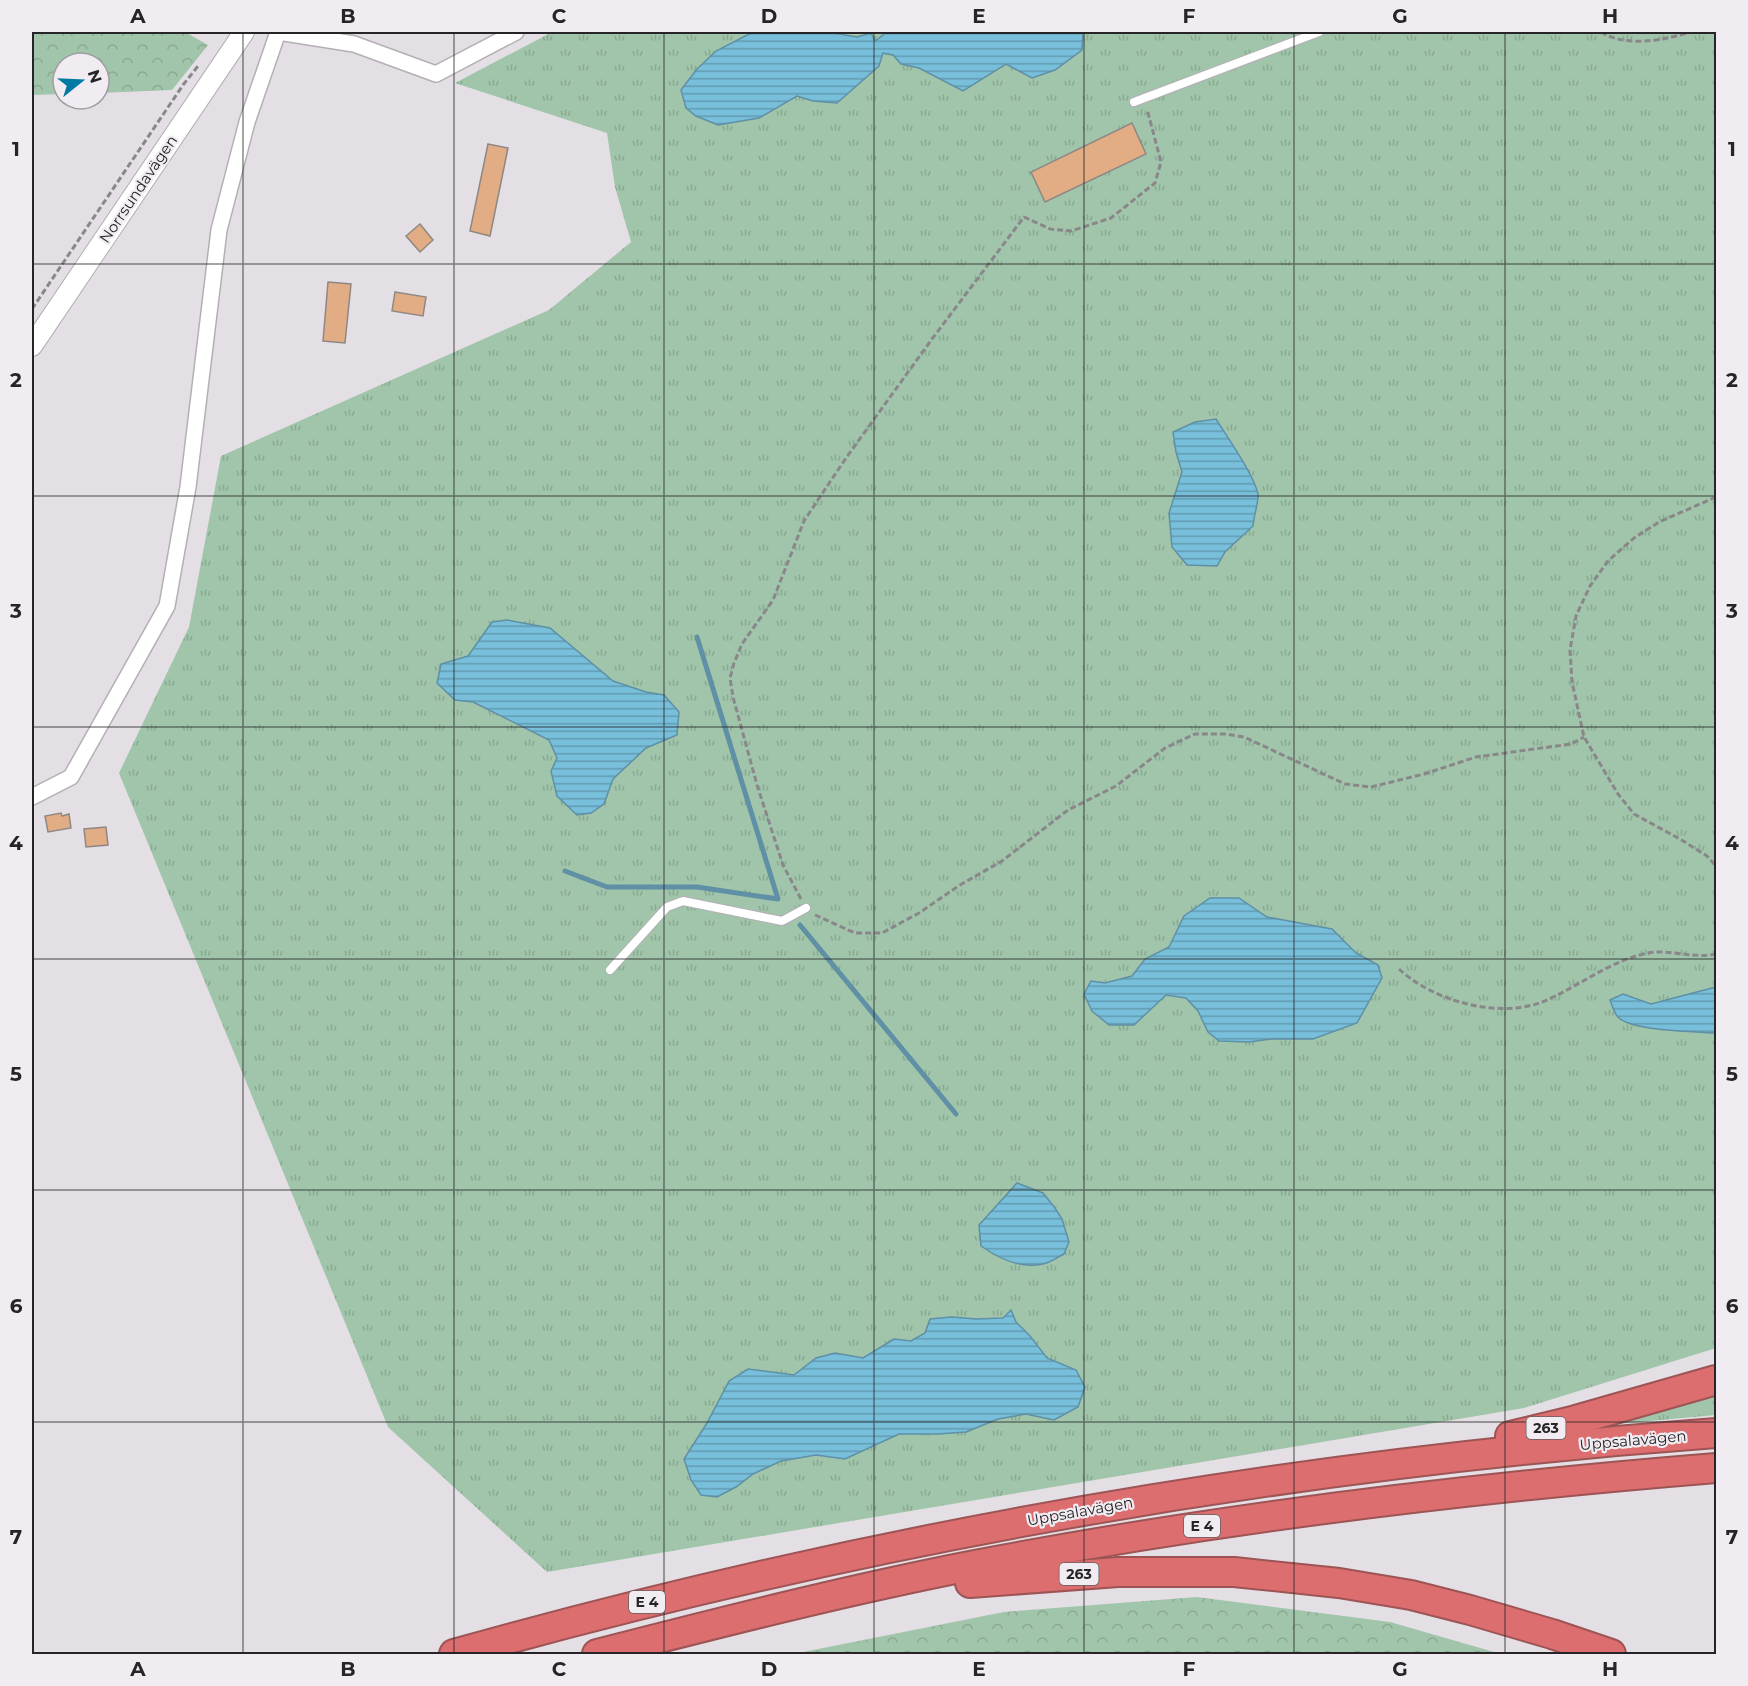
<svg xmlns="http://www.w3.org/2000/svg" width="1748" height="1686" font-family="Montserrat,sans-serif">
<defs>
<pattern id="grass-tufts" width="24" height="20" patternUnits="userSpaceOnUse" patternTransform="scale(1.5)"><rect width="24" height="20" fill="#a0c5aa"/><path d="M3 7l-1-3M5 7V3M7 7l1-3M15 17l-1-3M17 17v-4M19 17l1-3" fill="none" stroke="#8aa992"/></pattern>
<pattern id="forest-crowns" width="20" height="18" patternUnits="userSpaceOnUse" patternTransform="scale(1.5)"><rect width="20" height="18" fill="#a0c5aa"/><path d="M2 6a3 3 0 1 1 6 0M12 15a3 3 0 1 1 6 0" fill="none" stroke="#8aa992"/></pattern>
<pattern id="water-rules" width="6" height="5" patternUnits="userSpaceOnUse" patternTransform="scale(1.5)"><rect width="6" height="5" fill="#78bfdb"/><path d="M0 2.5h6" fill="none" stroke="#629bb1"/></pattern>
</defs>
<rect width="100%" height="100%" fill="#e4dfe4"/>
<g fill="url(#grass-tufts)">
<polygon points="552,32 1716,32 1716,1348 1524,1408 547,1572 388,1427 119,773 189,627 221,456 549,310 631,242 615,187 607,133 455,83"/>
<polygon points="1716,1391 1716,1415 1584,1427"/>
</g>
<g fill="url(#forest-crowns)">
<polygon points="32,32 185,32 208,45 172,90 99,93 99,63 63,63 63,94 32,95"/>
<polygon points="1197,1597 1390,1622 1501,1654 793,1654 1004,1612"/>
</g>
<g fill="url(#water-rules)" stroke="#5f90a5" stroke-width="1.5">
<polygon points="753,32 827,32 857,37 871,33 875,41 883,35 883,32 1083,32 1082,50 1055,70 1032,78 1006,64 963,91 919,68 901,64 893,55 883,53 879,66 837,103 813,101 797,96 759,118 718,125 696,116 686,108 681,90 697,69 716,51"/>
<path d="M1216,419C1225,434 1260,483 1258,498C1257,508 1254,515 1253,526L1225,552L1217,566L1187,565L1172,547L1169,513L1182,472L1176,452L1173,432L1195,422Z"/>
<polygon points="507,620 550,628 613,681 646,692 664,695 679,712 677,735 646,748 613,779 604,804 591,813 577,815 557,796 551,771 557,758 549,740 473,702 455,700 437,683 441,664 468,656 492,622"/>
<polygon points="1210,898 1239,898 1267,917 1332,929 1356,953 1378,965 1382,978 1357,1023 1313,1039 1271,1039 1249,1042 1219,1041 1208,1032 1198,1011 1186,998 1166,995 1134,1025 1109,1025 1092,1011 1084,994 1091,981 1105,983 1132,976 1145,959 1169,947 1184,916"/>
<path d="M1716,987V1033C1697,1032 1630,1031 1618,1017C1614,1013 1612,1005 1610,1000L1623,994L1651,1004Z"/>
<path d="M1017,1183L1043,1193L1055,1208L1062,1219L1069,1242L1064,1254C1058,1257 1050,1263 1043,1264C1021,1269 998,1258 981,1246L979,1225Z"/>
<polygon points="1011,1310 1016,1322 1030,1336 1047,1358 1076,1370 1085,1387 1078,1407 1054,1420 1026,1414 998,1419 966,1432 938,1434 899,1434 845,1459 816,1455 781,1461 753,1474 736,1487 717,1497 701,1495 691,1480 684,1459 707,1423 729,1381 748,1369 794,1375 816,1358 835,1353 863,1358 894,1339 911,1341 925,1333 930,1319 952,1317 976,1319 1003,1318"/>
</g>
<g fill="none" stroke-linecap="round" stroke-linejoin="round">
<g stroke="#5f90a5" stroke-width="5">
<polyline points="565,871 607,887 697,887 778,899 697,637"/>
<polyline points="800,925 956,1114"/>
</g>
</g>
<g fill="#e2ac85" stroke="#8e8884" stroke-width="1.5">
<polygon points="1132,123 1146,154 1045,202 1031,172"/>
<polygon points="488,144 508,148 490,236 470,231"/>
<polygon points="420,224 433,240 420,252 406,236"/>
<polygon points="328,282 351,284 345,343 323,341"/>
<polygon points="395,292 426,297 423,316 392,311"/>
<polygon points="61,813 62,816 69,814 71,828 48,832 45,816"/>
<polygon points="106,827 108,845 86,847 84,829"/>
</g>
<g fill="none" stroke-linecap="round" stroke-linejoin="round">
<g stroke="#b4afb5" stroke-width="10">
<g id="service">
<polyline points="1134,102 1319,32"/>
<polyline points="610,970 667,907 683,901 782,921 806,908"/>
</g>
</g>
<g stroke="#b4afb5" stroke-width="18">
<g id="minor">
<polyline points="278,32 354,44 436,74 516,32"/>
<polyline points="32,797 71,777 167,606 188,487 219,230 247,122 278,32"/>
</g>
</g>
<g stroke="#b4afb5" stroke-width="22">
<polyline id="tertiary" points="32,346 244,32"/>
</g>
<g stroke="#9d5455" stroke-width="32">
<g id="motorway">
<polyline points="1510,1436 1576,1420 1716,1380"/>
<polyline points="970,1583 1118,1572 1234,1572 1339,1583 1411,1595 1470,1610 1552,1634 1611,1654"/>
<path d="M454,1654C867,1538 1289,1464 1716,1433"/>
<path d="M597,1654C722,1622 847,1590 975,1565C1220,1518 1468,1488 1716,1468"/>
</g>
</g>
<g stroke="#8a878a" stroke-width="3" stroke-dasharray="6 3" stroke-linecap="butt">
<path d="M1601,32C1627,48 1664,40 1691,32"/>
<polyline points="32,309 183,85 198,66"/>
<polyline points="1716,497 1659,522 1634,538 1608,561 1590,586 1576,616 1570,650 1572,682 1584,737 1618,794 1634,814 1680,839 1707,856 1716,866"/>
<polyline points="801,899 783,865 757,785 733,697 730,678 734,663 742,644 773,600 804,521 846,458 932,339 1024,217 1050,229 1071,231 1111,218 1155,183 1161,162 1147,109"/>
<polyline points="815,915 855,933 882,933 919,913 960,885 1002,861 1068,810 1116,786 1165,748 1195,734 1226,734 1244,737 1345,784 1371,787 1424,774 1476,757 1571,744 1584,737"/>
<path d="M1399,969C1434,1002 1504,1021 1549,999C1582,984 1612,960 1648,953C1671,949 1694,959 1716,954"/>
</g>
<use href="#service" stroke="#fff" stroke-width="8"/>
<use href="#minor" stroke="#fff" stroke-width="15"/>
<use href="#tertiary" stroke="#fff" stroke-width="20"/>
<use href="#motorway" stroke="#dd6e6f" stroke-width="28"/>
</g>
<path fill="none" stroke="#262426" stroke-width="1.5" stroke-opacity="0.55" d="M243,32V1654M454,32V1654M664,32V1654M874,32V1654M1084,32V1654M1294,32V1654M1505,32V1654M32,264H1716M32,496H1716M32,727H1716M32,959H1716M32,1190H1716M32,1422H1716"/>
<g text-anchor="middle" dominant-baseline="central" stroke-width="4.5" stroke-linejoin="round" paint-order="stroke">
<g fill="#f1ecf2" stroke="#636063" stroke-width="1.5">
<rect x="1526.5" y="1417" width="39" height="22" rx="4.5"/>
<rect x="1184" y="1515" width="36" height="22" rx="4.5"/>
<rect x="1059.5" y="1563" width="39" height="22" rx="4.5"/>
<rect x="629" y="1591" width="36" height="22" rx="4.5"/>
</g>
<g font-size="14" font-weight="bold" fill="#262426">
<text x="1546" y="1428">263</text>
<text x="1202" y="1526">E 4</text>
<text x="1079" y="1574">263</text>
<text x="647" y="1602">E 4</text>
</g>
<g font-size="15" fill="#262426" stroke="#f1ecf2">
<text transform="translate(138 189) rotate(-56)">Norrsundavägen</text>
<text transform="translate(1633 1440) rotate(-5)">Uppsalavägen</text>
<text transform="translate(1080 1511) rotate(-10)">Uppsalavägen</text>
</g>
</g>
<rect width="1748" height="1686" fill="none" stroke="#f1ecf2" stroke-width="66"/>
<g transform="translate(81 81) rotate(72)"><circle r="28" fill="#f1ecf2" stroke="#a09ca0" stroke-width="1.5"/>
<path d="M0-4.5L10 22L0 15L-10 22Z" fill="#007aa2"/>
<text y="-9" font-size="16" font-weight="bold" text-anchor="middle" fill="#262426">N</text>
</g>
<rect x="33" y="33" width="1682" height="1620" fill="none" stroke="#262426" stroke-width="2"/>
<g font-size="20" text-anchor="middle" font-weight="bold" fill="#262426">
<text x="138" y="23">A</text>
<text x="348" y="23">B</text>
<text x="559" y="23">C</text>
<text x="769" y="23">D</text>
<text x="979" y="23">E</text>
<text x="1189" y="23">F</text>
<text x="1400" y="23">G</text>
<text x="1610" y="23">H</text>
<text x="16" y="156">1</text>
<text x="1732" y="156">1</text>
<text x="16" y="387">2</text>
<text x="1732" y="387">2</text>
<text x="16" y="618">3</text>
<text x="1732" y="618">3</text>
<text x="16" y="850">4</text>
<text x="1732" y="850">4</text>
<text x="16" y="1081">5</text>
<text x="1732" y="1081">5</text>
<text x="16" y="1313">6</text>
<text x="1732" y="1313">6</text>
<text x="16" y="1544">7</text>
<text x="1732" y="1544">7</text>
<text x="138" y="1676">A</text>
<text x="348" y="1676">B</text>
<text x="559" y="1676">C</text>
<text x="769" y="1676">D</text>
<text x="979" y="1676">E</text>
<text x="1189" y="1676">F</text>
<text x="1400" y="1676">G</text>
<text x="1610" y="1676">H</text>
</g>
</svg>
